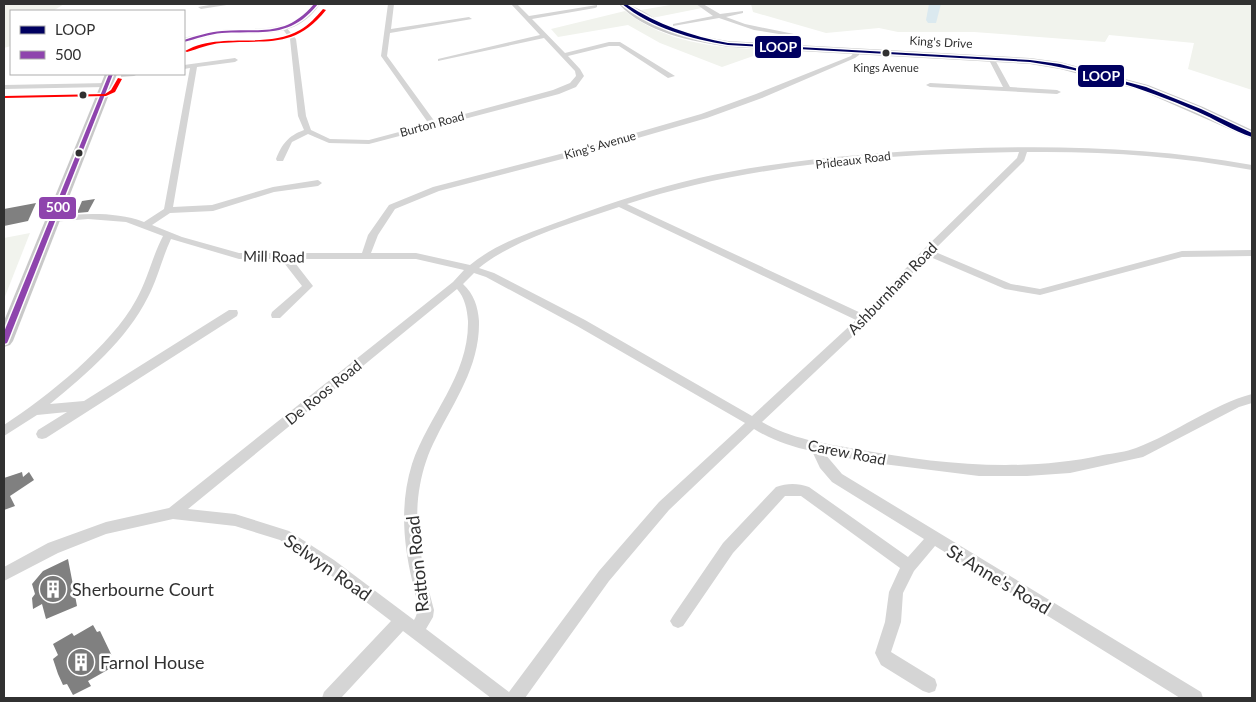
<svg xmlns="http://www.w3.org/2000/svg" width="1256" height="702" font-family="Lato,sans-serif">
<rect width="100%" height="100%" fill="#fff"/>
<g fill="#f1f3ed">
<polygon points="4,4 64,4 53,11 11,11 11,46 4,48"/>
<polygon points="676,4 696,4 702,8 652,18 641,10"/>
<polygon points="751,4 1252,4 1252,90 1188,69 1194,43 1109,35 1105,42 974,32 898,32 879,28 826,33 753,12"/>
<path d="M625,11C667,44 719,48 770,50L722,67L660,43L628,25L558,37L551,29Z"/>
<polygon points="30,233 4,299 4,238"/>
</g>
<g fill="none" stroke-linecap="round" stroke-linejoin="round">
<polygon fill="#dbe9ef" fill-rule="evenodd" points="929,4 941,4 936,23 928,23 926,20"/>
</g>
<g fill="#808080">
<polygon points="95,199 88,212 77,213 82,201"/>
<polygon points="36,203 28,221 4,226 4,209"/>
<polygon points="22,472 23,477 29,472 34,480 10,496 15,506 4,510 4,478"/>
<polygon points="68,559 77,606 46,619 42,604 33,609 32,598 35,594 32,584 43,571"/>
<polygon points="93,625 97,632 100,631 112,656 107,658 111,668 88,681 91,686 73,695 67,684 63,685 58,674 53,659 58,655 53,644 72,633 74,636"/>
</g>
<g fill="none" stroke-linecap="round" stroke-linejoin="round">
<g fill="#d5d5d5" fill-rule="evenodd">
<polygon points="215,4 233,4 201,9 198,7"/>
<path d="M388,4H394L391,29L469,17L472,19L390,33L387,56L435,122L553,90L570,83L576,76L575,71L544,38L438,61V59L540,35L511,4H517L529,16L597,5V7L595,8L532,19L565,53L609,42H620L675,76L668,78L619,46H609L568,56L580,69L584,76L576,87L559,94L369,144L329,143L308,134L292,142L283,161H277L276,159C282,144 288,136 304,130L298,116L290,39L282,28L285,26L296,39L306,116L311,130L330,139L369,140L429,124L381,56Z"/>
<polygon points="696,4 703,4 720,14 743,11 743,13 726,17 745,24 794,34 791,36 754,30 719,18 673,26 673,24 713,16"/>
<path d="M856,50L859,52V55L855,58L762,98L707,118L593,151L439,191L395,209L378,235L371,253H416L470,265C499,241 538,230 572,217C614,202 655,188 699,178C781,160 867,153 951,149C1052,145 1153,147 1252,165V170C1178,156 1103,151 1027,152L1024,161L933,251L1011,284L1040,289L1182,251L1252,250V256L1182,257L1040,295L1005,289L928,256L868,322L762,422C791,439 823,443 856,449C937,464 1021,473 1103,455C1114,453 1126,452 1136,448C1176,433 1211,405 1252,394V403L1239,407L1143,457L1070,473L1027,476H979L875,463L825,454L842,474L1201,692L1203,698H1180L935,546L914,571L903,593L901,622L891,652L935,679L937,685L935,691L929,693L923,691L881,665L875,653L885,622L889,592L900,568L801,496H785L733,553L683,626L678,628L673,626L670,621L673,616L723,543L776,487C787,483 798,483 809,487L908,557L924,539L832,482L820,468L812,451C791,447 772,440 754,429L669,510L609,581L525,698H491L403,631L341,698H322L324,692L391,621L324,570L280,540L235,526L173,519L106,534L58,553L4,581V567L48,543L106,522L169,508L453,282L464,270L416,259H292L313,286L280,318H272L271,315L272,312L302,286L281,259H239L171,239C162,258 158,278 148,297C127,339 87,374 50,404L84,401L229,310H237L238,313L237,316L46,438L42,439L38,438L36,434L38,430L67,412L37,415L4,436V425C48,396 111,346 136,300C148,279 152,257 163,236L126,222L88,219L52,222L47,219L52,216C83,214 115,211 144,222L164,209L190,68L184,69V65L235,58L238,60L235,62L197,67L173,207L212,205L273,187L318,180L322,183L318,186L274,192L213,211L170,213L152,225L182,237L239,253H362L368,235L389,205L433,187L587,147L701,114L756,94L851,56ZM1019,152L1017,158L923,250L863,314L627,204C753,163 888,154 1019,152ZM619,207L856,320L752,416L585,320L494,273L479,268C514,239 576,222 619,207ZM474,273L486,277L577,326L745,423L659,502L599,571L509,692L426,629L433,617L434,610C423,569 412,527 420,485C423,469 428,453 436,438C455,400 480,366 479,321C478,307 474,294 463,284ZM457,289C465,298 467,309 468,321C469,376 429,414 412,464C400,503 403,541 412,580C414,593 422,608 414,620L334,560L289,531L235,514L188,509Z"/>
<polygon points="991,56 994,58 1010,87 1057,90 1061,92 1057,94 930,87 926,85 930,83 1003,87 988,58"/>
<polygon points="121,74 138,74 134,76 121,77"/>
<polygon points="108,83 109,85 105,87 4,89 4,85"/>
</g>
<path fill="#d5d5d5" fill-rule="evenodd" d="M312,4H320C295,41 260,31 221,34C209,36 196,40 184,43V38C196,35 209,31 222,30C255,27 291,35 312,4Z"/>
<g fill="#c9c9c9" fill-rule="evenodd">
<path d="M619,4C637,3 655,21 671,27C690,34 709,38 728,41L1030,58L1060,62L1148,85L1203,107L1252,130V139L1140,90L1060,69L1030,64L728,47C692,41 645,33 619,4Z"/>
<polygon points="105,74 117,74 13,341 10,345 4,347 4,321"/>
</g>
<g stroke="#fff" stroke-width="3">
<path id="bus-1" d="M622,4H626C658,25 691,36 728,43L1030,60L1060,64L1146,87L1201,109L1252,133V137C1233,131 1215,119 1196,111C1143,88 1087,70 1030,62L728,45C691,39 652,28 622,4Z"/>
</g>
<g stroke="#fff" stroke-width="3">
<g id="bus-2">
<path d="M314,4H318C289,40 262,30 222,33C209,34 196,39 184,42V40C196,36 209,32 222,31C261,28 285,38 314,4Z"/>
<polygon points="109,74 113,74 8,341 7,343 4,344 4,332"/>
</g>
</g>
<g stroke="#fff" stroke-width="3">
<g id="bus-3">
<path d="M323,9L326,10C294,50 266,39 221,43C209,44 198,49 187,52L185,51C220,31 265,50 300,30C309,25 316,17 323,9Z"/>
<polygon points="118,78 122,79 115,92 106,96 4,98 4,96 105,94 111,90"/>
</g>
</g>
<use href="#bus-1" fill="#000060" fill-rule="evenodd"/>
<use href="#bus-2" fill="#8e44ad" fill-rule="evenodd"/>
<use href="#bus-3" fill="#f00" fill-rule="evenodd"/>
</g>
<defs>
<g id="building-disc" transform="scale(1.4375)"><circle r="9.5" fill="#797979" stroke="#fff"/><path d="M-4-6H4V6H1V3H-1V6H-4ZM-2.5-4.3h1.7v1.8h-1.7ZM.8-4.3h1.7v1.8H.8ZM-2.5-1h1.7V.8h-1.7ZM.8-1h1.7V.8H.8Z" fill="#fff"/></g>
</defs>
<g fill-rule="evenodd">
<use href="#building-disc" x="53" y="589"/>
<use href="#building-disc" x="81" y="662"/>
</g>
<g fill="#313131" stroke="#fff" stroke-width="2">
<circle cx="886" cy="53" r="4.5"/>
<circle cx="83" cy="95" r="4.5"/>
<circle cx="79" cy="153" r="4.5"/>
</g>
<g text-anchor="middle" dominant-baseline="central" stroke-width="5" stroke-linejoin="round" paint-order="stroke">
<g font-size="11" fill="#313131" stroke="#fff">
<text x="886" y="67">Kings Avenue</text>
</g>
<g font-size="12" fill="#313131" stroke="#fff">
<text transform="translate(941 42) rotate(3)">King's Drive</text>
<text transform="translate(432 124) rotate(-15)">Burton Road</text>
<text transform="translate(600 145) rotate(-16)">King's Avenue</text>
<text transform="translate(853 160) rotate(-7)">Prideaux Road</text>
</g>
<g font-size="15" fill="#313131" stroke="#fff">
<text transform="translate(274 256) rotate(1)">Mill Road</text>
<text transform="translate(892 288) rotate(-46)">Ashburnham Road</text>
<text transform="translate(323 392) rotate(-39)">De Roos Road</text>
<text transform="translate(847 452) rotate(11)">Carew Road</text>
</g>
<g font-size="18" fill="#313131" stroke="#fff">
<text transform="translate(417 564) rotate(-96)">Ratton Road</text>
<text transform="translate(328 567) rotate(35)">Selwyn Road</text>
<text transform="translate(999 579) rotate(31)">St Anne's Road</text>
</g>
<g font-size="18" fill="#313131" stroke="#fff" text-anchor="start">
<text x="72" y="589">Sherbourne Court</text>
<text x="100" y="662">Farnol House</text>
</g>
</g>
<g stroke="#fff" stroke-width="2">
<rect x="754" y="35" width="48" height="24" rx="5" fill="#000060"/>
<rect x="1077" y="64" width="48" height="24" rx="5" fill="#000060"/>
<rect x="38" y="196" width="39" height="24" rx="5" fill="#8e44ad"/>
</g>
<g font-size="14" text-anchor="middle" font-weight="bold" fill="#fff">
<text x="778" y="52">LOOP</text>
<text x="1101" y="81">LOOP</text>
<text x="58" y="212">500</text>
</g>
<rect width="1256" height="702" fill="none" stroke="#313131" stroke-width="10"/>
<rect x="10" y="10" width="175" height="65" fill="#ffffff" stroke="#adadad"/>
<rect x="20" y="26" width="25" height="8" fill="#000060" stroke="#adadad"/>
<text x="55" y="35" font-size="15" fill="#313131">LOOP</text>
<rect x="20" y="51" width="25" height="8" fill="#8e44ad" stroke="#adadad"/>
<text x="55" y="60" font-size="15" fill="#313131">500</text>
</svg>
